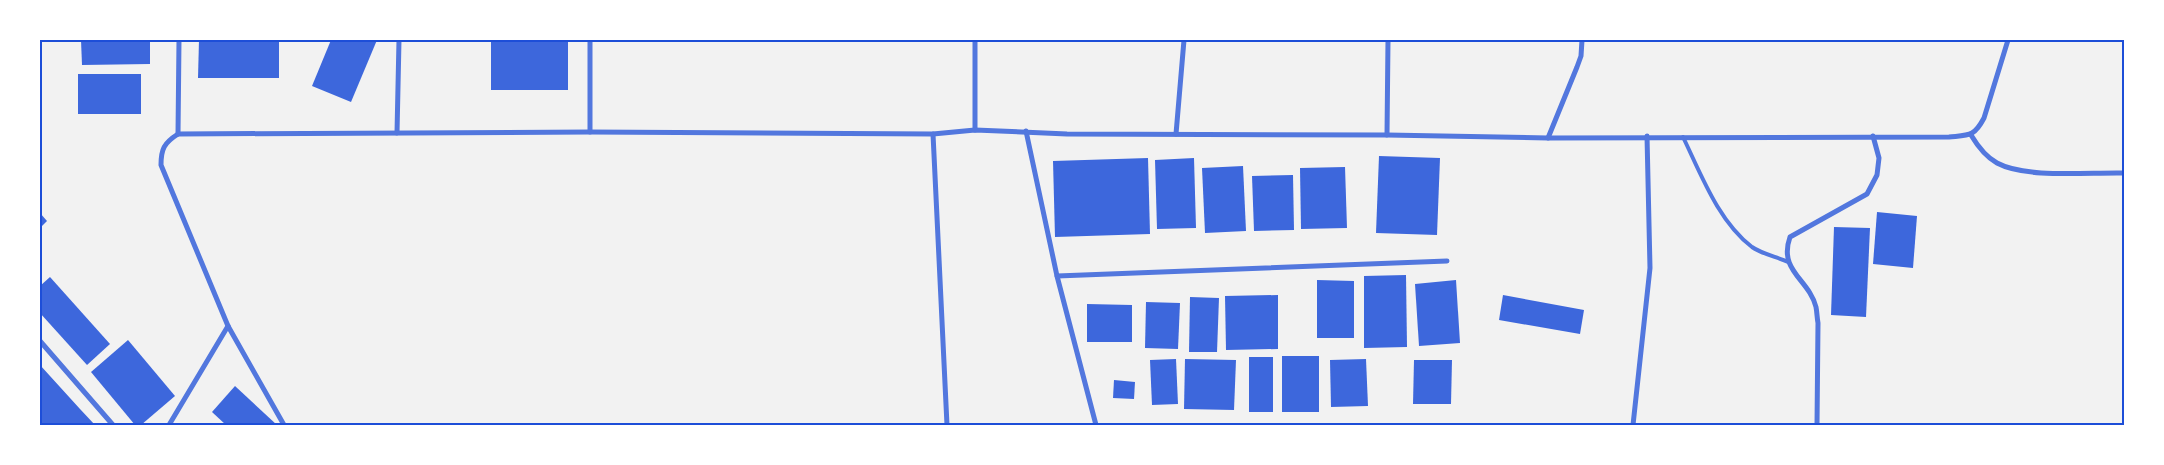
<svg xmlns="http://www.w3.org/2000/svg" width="2164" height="465" font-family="'Titillium Web',sans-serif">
<rect width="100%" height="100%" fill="#f2f2f2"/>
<g fill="#3d67dc">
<polygon points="81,40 150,40 150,64 82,65"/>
<polygon points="199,40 279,40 279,78 198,78"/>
<polygon points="331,40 377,40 351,102 312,86"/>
<rect x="491" y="40" width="77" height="50"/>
<rect x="78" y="74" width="63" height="40"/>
<polygon points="1379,156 1440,158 1437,235 1376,233"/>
<polygon points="1148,158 1150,234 1055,237 1053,161"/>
<polygon points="1194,158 1196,228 1157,229 1155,160"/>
<polygon points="1243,166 1246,231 1205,233 1202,168"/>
<polygon points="1345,167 1347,228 1301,229 1300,168"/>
<polygon points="1293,175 1294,230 1254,231 1252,176"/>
<polygon points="1877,212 1917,216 1913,268 1873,264"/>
<polygon points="40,213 47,221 40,228"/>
<polygon points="1834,227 1870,228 1866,317 1831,315"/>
<polygon points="1406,275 1407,347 1364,348 1364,276"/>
<polygon points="50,277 110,344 87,365 40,313 40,286"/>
<polygon points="1317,280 1354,281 1354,338 1317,338"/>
<polygon points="1456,280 1460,343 1419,346 1415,284"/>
<polygon points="1278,295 1278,349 1226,350 1225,296"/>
<polygon points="1503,295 1584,310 1580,334 1499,320"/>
<polygon points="1190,297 1219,298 1217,352 1189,352"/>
<polygon points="1146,302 1180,303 1178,349 1145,348"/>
<polygon points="1087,304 1132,305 1132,342 1087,342"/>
<polygon points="128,340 175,396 141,425 135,425 91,372"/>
<rect x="1282" y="356" width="37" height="56"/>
<rect x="1249" y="357" width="24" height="55"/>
<polygon points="1176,359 1178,404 1152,405 1150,360"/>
<polygon points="1185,359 1236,360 1234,410 1184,409"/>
<polygon points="1366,359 1368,406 1331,407 1330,360"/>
<polygon points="1414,360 1452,360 1451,404 1413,404"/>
<polygon points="40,365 80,409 95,425 40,425"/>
<polygon points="1114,380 1135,382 1134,399 1113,398"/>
<polygon points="235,386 277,425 226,425 212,412"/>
</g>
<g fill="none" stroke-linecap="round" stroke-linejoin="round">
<path stroke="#5277de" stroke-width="4" d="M1683,137C1701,174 1718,221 1752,247C1762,254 1777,257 1788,262"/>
<g stroke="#5277de" stroke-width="5">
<polyline points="975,40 975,130"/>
<polyline points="1026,131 1057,276 1096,425"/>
<polyline points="590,132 590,40"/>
<polyline points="397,133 399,40"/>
<path d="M178,134L590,132L933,134L975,130L1067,134L1387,135L1548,138L1949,137C1969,135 1974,137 1984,118L2008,40"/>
<path d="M178,134C164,143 161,149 161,165L228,326L284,425"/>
<polyline points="178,134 179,40"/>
<polyline points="933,134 947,425"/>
<polyline points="1176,134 1184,40"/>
<polyline points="1387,135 1388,40"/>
<path d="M1971,135C1977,145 1986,157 1997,163C2027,179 2089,172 2124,173"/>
<polyline points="1548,138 1577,67 1581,56 1582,40"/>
<polyline points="1057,276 1447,261"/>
<polyline points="40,341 113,425"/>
<polyline points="169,425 228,326"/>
<polyline points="1633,425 1650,268 1647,136"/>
<path d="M1817,425L1818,323C1817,318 1817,312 1816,307C1809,279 1778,271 1790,237L1867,194L1877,175L1879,158L1873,136"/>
</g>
</g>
<rect width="2164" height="465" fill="none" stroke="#ffffff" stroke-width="82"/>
<rect x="41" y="41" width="2082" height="383" fill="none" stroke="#1d4ed8" stroke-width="2"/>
</svg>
